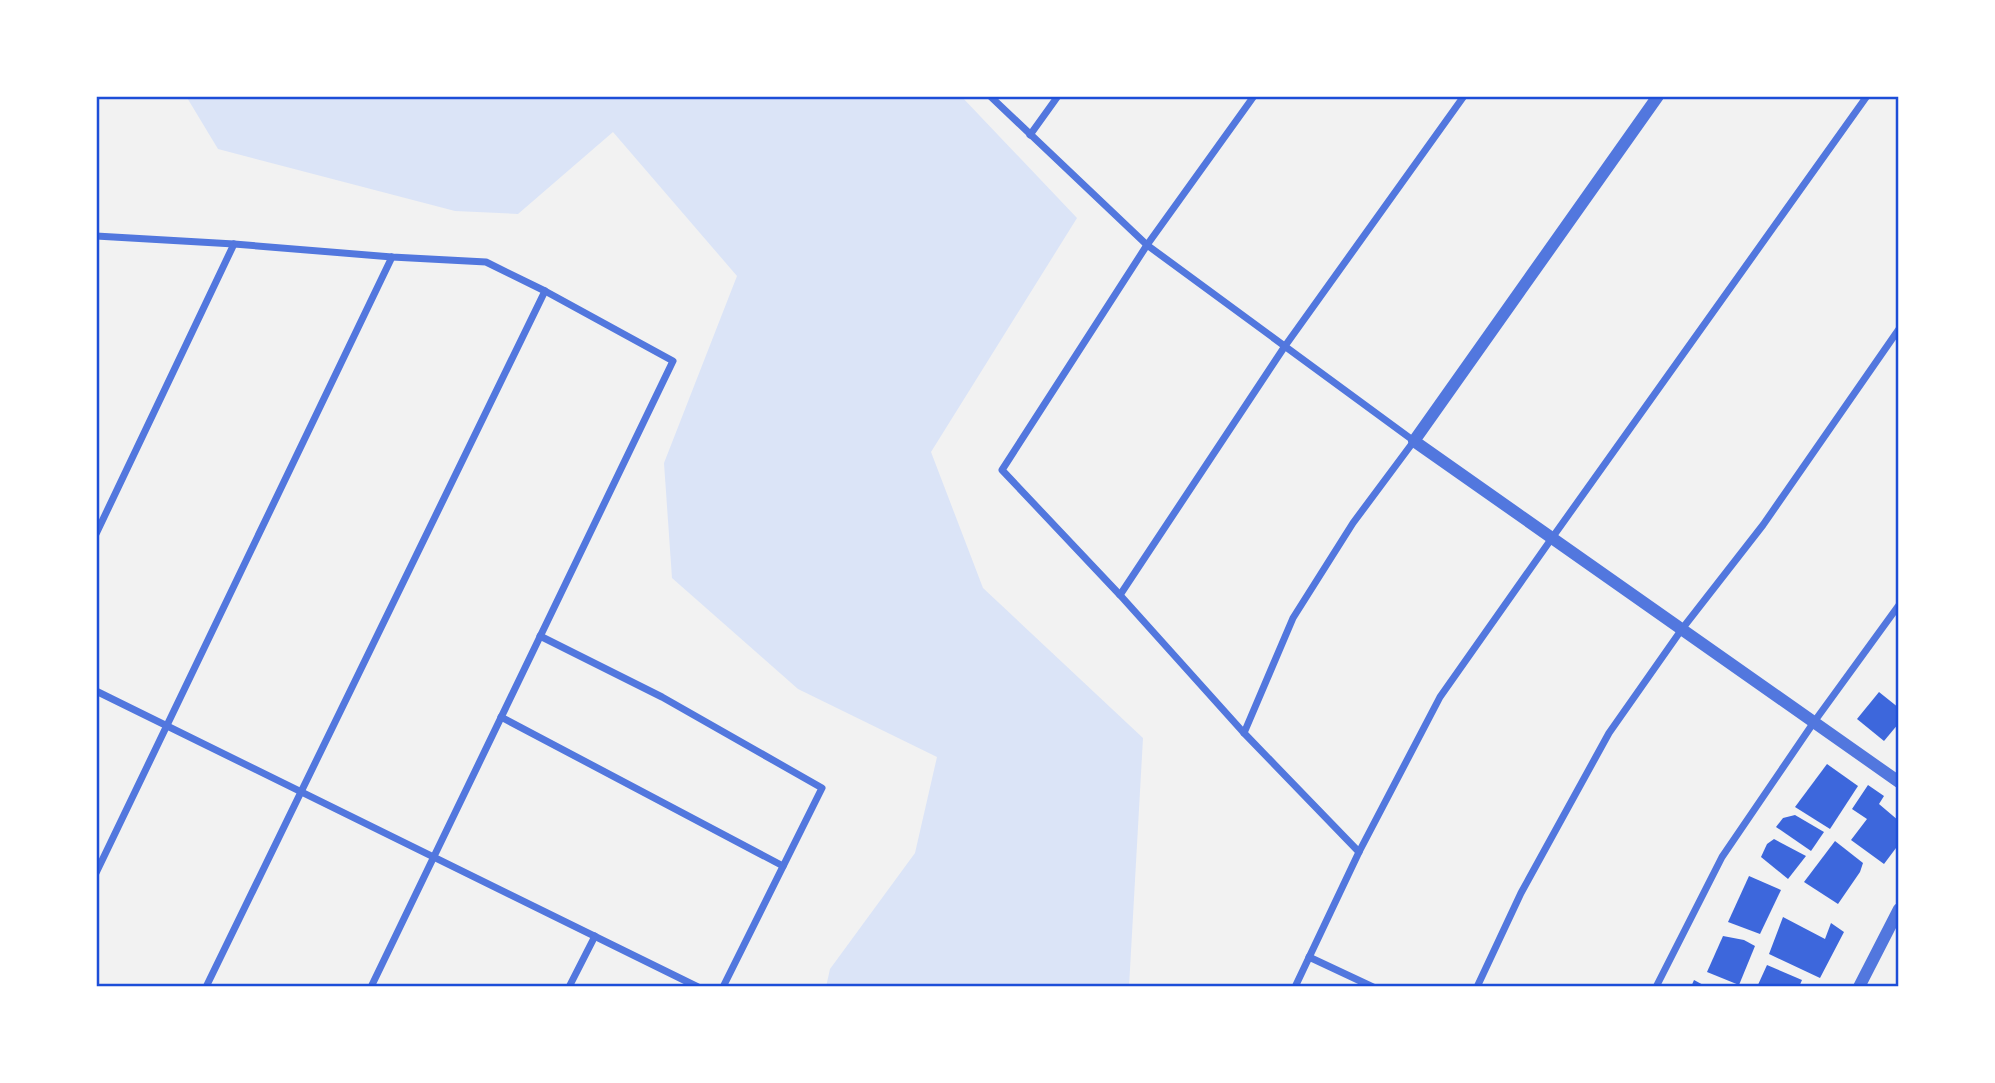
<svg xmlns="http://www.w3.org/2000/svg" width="1995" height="1083" font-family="'Space Grotesk',sans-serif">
<rect width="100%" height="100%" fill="#f2f2f2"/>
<polygon fill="#dbe4f7" points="186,96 961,96 1077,218 931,452 983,588 1143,738 1129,987 826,987 830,969 915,853 937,757 798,689 672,578 664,463 737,276 613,132 518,214 455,211 218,149"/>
<g fill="#3d67dc">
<polygon points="1879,692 1899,708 1899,723 1884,741 1857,719"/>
<polygon points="1827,764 1858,786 1830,829 1795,807"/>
<polygon points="1868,785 1884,796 1879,804 1899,821 1899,844 1884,864 1851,840 1867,819 1852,809"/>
<polygon points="1795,815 1824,832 1811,851 1776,827 1783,818"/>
<polygon points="1774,839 1806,856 1788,879 1761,857 1767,844"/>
<polygon points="1835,841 1863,863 1860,872 1838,904 1804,882"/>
<polygon points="1749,876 1781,890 1760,934 1728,922"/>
<polygon points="1783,917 1825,939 1831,923 1844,932 1820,978 1769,954"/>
<polygon points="1723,936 1744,940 1755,946 1739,985 1707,972"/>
<polygon points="1767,965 1802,980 1799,987 1757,987"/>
<polygon points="1694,980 1707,987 1691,987"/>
</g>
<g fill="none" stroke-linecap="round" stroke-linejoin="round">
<g stroke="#5277de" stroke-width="7">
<polyline points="990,96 1147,245 1414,441 1353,523 1293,618 1244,733"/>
<polyline points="1254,96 1147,245 1002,470 1120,595 1244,733 1359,852"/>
<polyline points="1030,135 1058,96"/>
<polyline points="96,236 234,244 392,257 486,262 545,291 673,361 371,987"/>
<polyline points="96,534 234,244"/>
<polyline points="1120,595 1285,346 1464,96"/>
<polyline points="540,636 662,697 822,788 723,987"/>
<polyline points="96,691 698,987"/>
<polyline points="501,717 783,866"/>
<polyline points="96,873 392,257"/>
<polyline points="1309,957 1373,987"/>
<polyline points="206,987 545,291"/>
<polyline points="569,987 595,936"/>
<polyline points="1295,987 1359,852 1440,697 1552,538 1867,96"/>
<polyline points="1477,987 1521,893 1609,733 1682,629 1763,525 1899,329"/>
<polyline points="1656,987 1722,857 1814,722 1899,605"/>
</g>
<g stroke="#5277de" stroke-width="12">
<polyline points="1658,96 1414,441 1899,782"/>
<polyline points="1859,987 1899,909"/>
</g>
</g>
<rect width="1995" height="1083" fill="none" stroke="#ffffff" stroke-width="196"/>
<rect x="98" y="98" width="1799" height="887" fill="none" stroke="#1d4ed8" stroke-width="2.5"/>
</svg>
